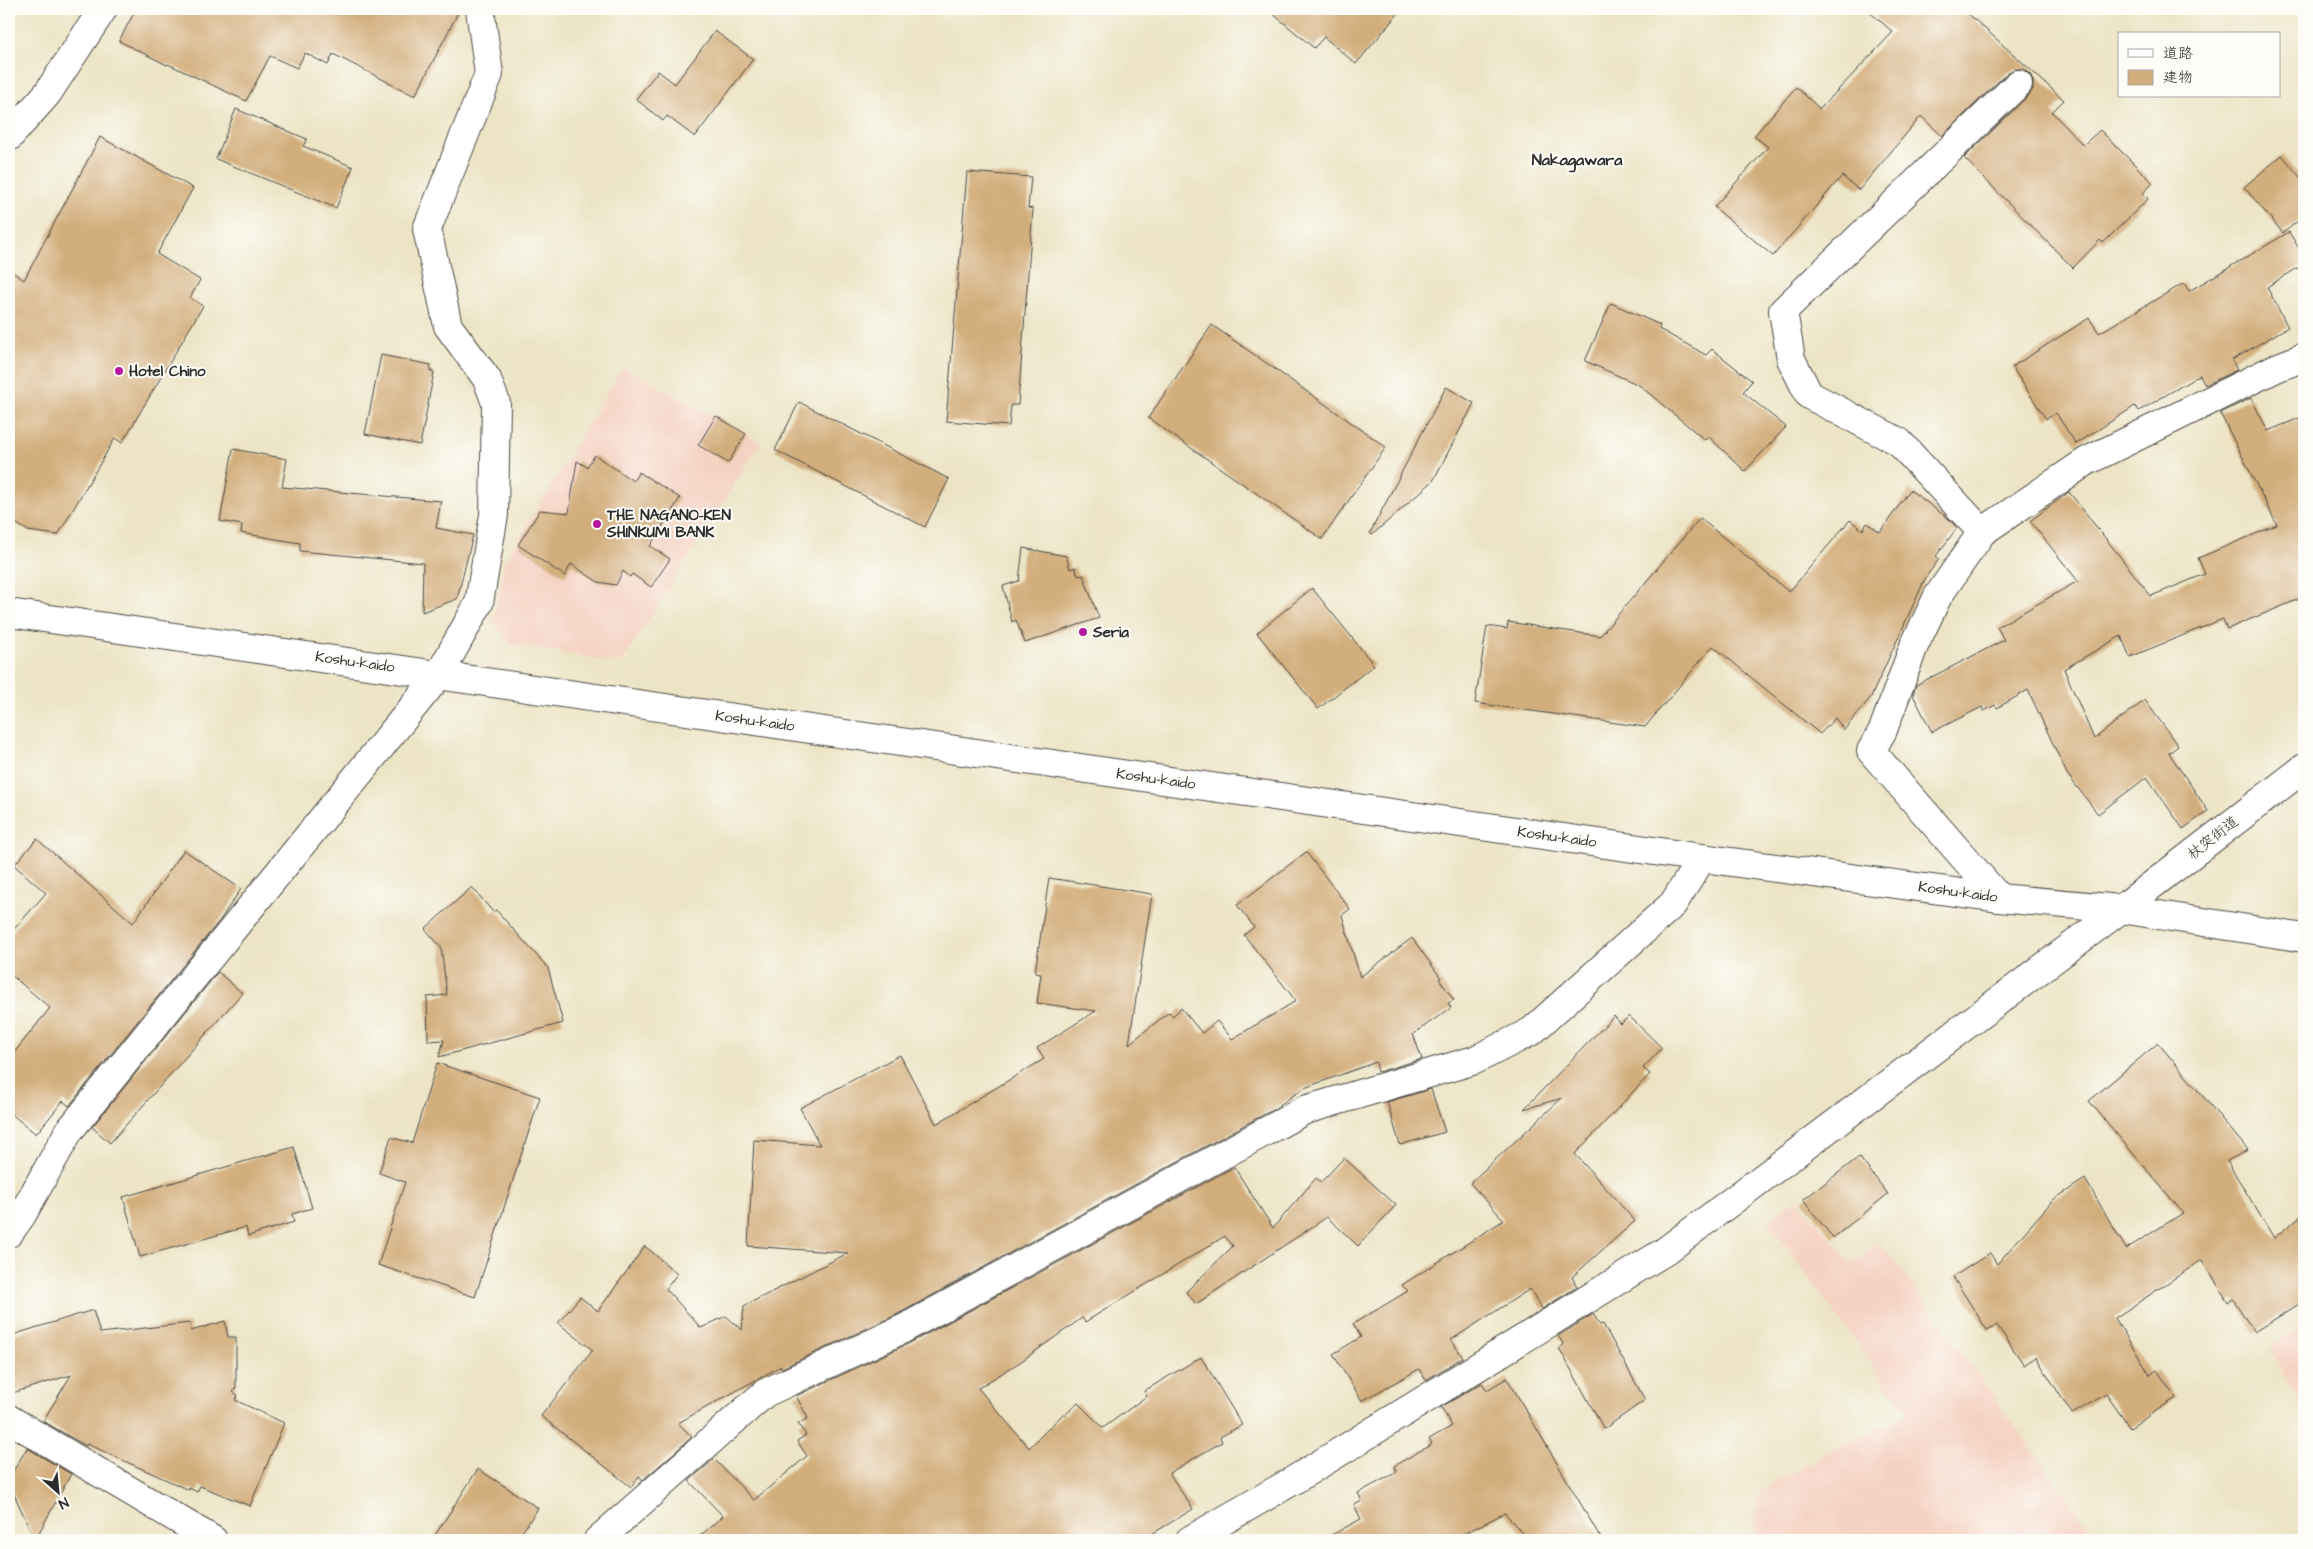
<svg xmlns="http://www.w3.org/2000/svg" width="2313" height="1549" font-family="'Architects Daughter','Klee One',sans-serif">
<rect width="100%" height="100%" fill="#fdfcf7"/>
<filter id="ink" filterUnits="userSpaceOnUse"><feTurbulence type="fractalNoise" baseFrequency=".02" numOctaves="2"/><feDisplacementMap in="SourceGraphic" scale="10" xChannelSelector="R" yChannelSelector="G"/><feConvolveMatrix kernelMatrix="1 2 1 2 8 2 1 2 1" color-interpolation-filters="sRGB"/></filter>
<filter id="wash" filterUnits="userSpaceOnUse"><feTurbulence type="fractalNoise" baseFrequency=".0096" numOctaves="4" result="noise"/><feDisplacementMap in="SourceGraphic" scale="20" xChannelSelector="R" yChannelSelector="G"/><feGaussianBlur stdDeviation="1.12" result="paint"/><feColorMatrix in="noise" values="0 0 0 0 0 0 0 0 0 0 0 0 0 0 0 0 0 1.4 0 .05"/><feComposite in="paint" operator="in"/></filter>
<g filter="url(#wash)">
<rect width="100%" height="100%" fill="#ece4c5"/>
<g fill="#f5d2c2">
<polygon points="623,367 761,442 621,663 512,644 493,622 504,563"/>
<polygon points="1797,1198 1852,1264 1881,1243 2098,1540 1753,1540 1759,1491 1907,1413 1768,1221"/>
<polygon points="2304,1321 2304,1412 2270,1350"/>
</g>
<g id="blocks">
<g fill="#d3ae7d">
<polygon points="136,9 460,9 415,96 333,54 328,65 305,53 297,68 270,56 246,101 168,64 167,65 119,41"/>
<polygon points="1267,9 1402,9 1356,64 1324,37 1314,48"/>
<polygon points="1866,9 1963,9 2064,100 2052,112 2083,145 2100,130 2153,183 2143,193 2148,199 2103,243 2100,240 2073,268 1964,158 2029,95 2033,89 2033,81 2030,74 2023,69 2015,69 2007,73 1942,136 1921,116 1859,190 1842,176 1773,256 1714,207 1768,147 1754,136 1796,87 1820,109 1893,32"/>
<polygon points="715,31 753,59 695,137 667,116 663,121 636,99 658,71 675,84"/>
<polygon points="236,109 307,139 303,146 353,167 336,208 216,159"/>
<polygon points="100,137 193,188 157,254 200,280 190,298 203,306 122,443 115,438 58,535 28,531 9,519 9,270 24,280"/>
<polygon points="2282,155 2304,182 2304,216 2283,233 2244,187"/>
<polygon points="967,172 1031,177 1028,208 1033,209 1018,405 1011,405 1009,426 946,421"/>
<polygon points="2289,232 2304,257 2304,264 2267,287 2288,327 2232,360 2237,370 2205,385 2200,375 2139,411 2135,406 2076,444 2056,413 2046,419 2012,367 2089,318 2099,333 2184,283 2189,291"/>
<polygon points="1611,303 1660,325 1659,329 1706,355 1712,349 1752,381 1743,392 1786,427 1745,471 1708,436 1705,440 1639,385 1585,361"/>
<polygon points="1212,325 1386,447 1322,539 1148,418"/>
<polygon points="381,355 431,365 430,371 434,372 420,445 365,434"/>
<polygon points="1446,387 1474,403 1433,481 1372,535 1370,533"/>
<polygon points="2251,398 2268,431 2304,416 2304,597 2227,629 2223,619 2130,657 2121,636 2064,669 2094,739 2145,700 2178,746 2169,753 2208,811 2183,829 2147,777 2098,814 2067,774 2028,690 1997,708 1995,705 1984,711 1982,707 1932,732 1913,695 1916,685 2004,640 1997,627 2078,581 2030,521 2069,492 2151,596 2205,574 2198,558 2277,525 2220,413"/>
<polygon points="799,402 949,479 925,527 775,450"/>
<polygon points="716,416 746,434 728,463 698,445"/>
<polygon points="233,449 287,459 282,487 441,501 436,528 473,535 457,599 422,612 423,563 300,551 300,543 241,533 242,525 220,521"/>
<polygon points="595,455 633,481 639,472 680,498 650,546 670,559 651,587 632,574 630,577 623,571 616,585 598,582 571,564 565,576 518,545 540,510 569,513 577,461 587,467"/>
<polygon points="1910,490 1949,519 1957,528 1936,556 1939,559 1926,577 1871,697 1844,730 1835,718 1820,734 1713,646 1645,727 1475,703 1487,626 1507,629 1508,622 1600,636 1700,518 1789,592 1850,520 1863,530 1867,523 1880,532"/>
<polygon points="1023,548 1066,556 1070,569 1075,567 1078,576 1083,575 1099,618 1025,643 1016,620 1012,622 1003,586 1019,581"/>
<polygon points="1312,588 1374,665 1318,709 1257,633"/>
<polygon points="37,839 133,923 184,850 241,889 220,920 69,1106 63,1101 36,1134 9,1112 9,1059 50,1008 9,973 9,935 46,893 14,865"/>
<polygon points="1306,852 1350,909 1342,915 1360,977 1412,938 1441,978 1439,979 1454,1000 1448,1003 1451,1008 1413,1034 1422,1059 1378,1072 1376,1062 1304,1088 1274,1109 896,1315 782,1368 781,1366 678,1423 692,1437 643,1480 639,1476 631,1487 541,1416 593,1350 558,1323 580,1297 598,1311 645,1246 677,1274 666,1289 701,1328 726,1316 742,1330 744,1306 848,1253 748,1246 754,1140 820,1145 800,1108 900,1055 936,1124 1044,1059 1037,1048 1096,1011 1037,1003 1041,974 1035,973 1049,878 1152,894 1129,1044 1169,1012 1173,1016 1181,1008 1202,1033 1217,1021 1232,1039 1296,1001 1244,935 1254,927 1237,905"/>
<polygon points="472,887 493,912 496,910 548,968 563,1023 439,1057 444,1040 428,1041 427,997 447,995 441,947 425,929"/>
<polygon points="218,972 242,993 110,1143 92,1127"/>
<polygon points="1614,1016 1621,1024 1629,1016 1662,1048 1643,1068 1650,1074 1575,1154 1635,1221 1572,1277 1577,1287 1542,1309 1530,1289 1451,1340 1463,1357 1426,1380 1419,1369 1362,1401 1333,1354 1361,1337 1353,1324 1408,1291 1402,1285 1504,1220 1470,1183 1562,1098 1524,1109"/>
<polygon points="2158,1043 2248,1150 2227,1161 2274,1238 2304,1213 2304,1301 2254,1332 2233,1299 2228,1302 2202,1260 2115,1318 2150,1375 2157,1370 2176,1398 2130,1428 2106,1394 2072,1414 2036,1357 2024,1365 1997,1325 1987,1330 1953,1277 1990,1253 1997,1264 2053,1200 2085,1179 2126,1249 2183,1213 2089,1101"/>
<polygon points="437,1063 540,1097 475,1297 378,1265 405,1182 379,1173 391,1137 412,1143"/>
<polygon points="1431,1089 1445,1132 1400,1145 1387,1102"/>
<polygon points="294,1147 312,1208 292,1214 294,1222 248,1236 246,1227 140,1257 123,1197"/>
<polygon points="1859,1157 1888,1194 1833,1238 1803,1200"/>
<polygon points="1344,1158 1396,1205 1358,1246 1327,1217 1196,1304 1186,1292 1233,1246 1225,1236 1085,1322 1082,1318 1020,1362 978,1388 1029,1448 1064,1413 1065,1415 1078,1403 1103,1428 1147,1396 1144,1391 1201,1357 1242,1425 1220,1437 1222,1442 1169,1473 1193,1509 1142,1540 695,1540 723,1516 689,1481 714,1459 754,1500 807,1456 797,1441 806,1435 798,1424 808,1418 796,1396 910,1343 1234,1167 1273,1228 1316,1178 1321,1182"/>
<polygon points="93,1310 100,1333 190,1323 191,1331 225,1321 228,1337 236,1337 236,1387 233,1392 238,1395 235,1400 284,1423 250,1506 200,1486 197,1492 189,1488 189,1490 87,1444 86,1446 43,1421 71,1375 9,1394 9,1336"/>
<polygon points="1593,1314 1600,1325 1603,1324 1645,1400 1604,1429 1559,1348 1564,1345 1558,1336"/>
<polygon points="1507,1378 1602,1540 1528,1540 1505,1513 1451,1540 1322,1540 1361,1519 1354,1505 1362,1501 1358,1493 1397,1472 1394,1466 1432,1444 1429,1439 1452,1426 1441,1407 1482,1383 1487,1390"/>
<polygon points="27,1448 71,1474 35,1540 9,1483 9,1478"/>
<polygon points="478,1469 538,1508 517,1540 432,1540"/>
</g>
</g>
</g>
<g filter="url(#ink)">
<use href="#blocks" fill-opacity="0" stroke="#484742" stroke-width="1"/>
<g fill="none" stroke-linecap="round" stroke-linejoin="round">
<g stroke="#484742" stroke-width="30">
<g id="minor">
<polyline points="9,137 47,94 103,9"/>
<polyline points="1982,532 1899,442 1809,395 1791,359 1783,311 2018,84"/>
<polyline points="1999,898 1871,751 1883,730 1914,646 1938,596 1982,532 2087,461 2276,368 2304,357"/>
<polyline points="9,1233 22,1215 69,1131 439,675 479,603 494,515 496,403 487,379 448,326 427,229 489,74 480,9"/>
<polyline points="9,1419 213,1540"/>
<polyline points="598,1540 765,1393 903,1329 1305,1110 1475,1060 1532,1031 1673,904 1702,858"/>
<polyline points="1190,1540 1294,1480 1664,1252 2121,909"/>
</g>
</g>
<g stroke="#484742" stroke-width="30">
<polyline id="major" points="2121,909 2304,768"/>
</g>
<g stroke="#484742" stroke-width="30">
<polyline id="highway" points="9,613 1702,858 1999,898 2121,909 2304,938"/>
</g>
<use href="#minor" stroke="#fff" stroke-width="28"/>
<use href="#major" stroke="#fff" stroke-width="28"/>
<use href="#highway" stroke="#fff" stroke-width="28"/>
</g>
</g>
<g fill="#b5179e" stroke="#fdfcf7" stroke-width="2">
<circle cx="119" cy="371" r="5"/>
<circle cx="597" cy="524" r="5"/>
<circle cx="1083" cy="632" r="5"/>
</g>
<g text-anchor="middle" dominant-baseline="central" stroke-width="4" stroke-linejoin="round" paint-order="stroke">
<g font-size="15" font-weight="bold" fill="#2b2b2b" stroke="#fdfcf7" text-anchor="start">
<text x="129" y="371">Hotel Chino</text>
<text x="607" y="515">THE NAGANO-KEN<tspan x="607" dy="17">SHINKUMI BANK</tspan></text>
<text x="1093" y="632">Seria</text>
</g>
<g font-size="15" fill="#2b2b2b" stroke="#fdfcf7">
<text transform="translate(355 662) rotate(8)">Koshu-kaido</text>
<text transform="translate(755 721) rotate(8)">Koshu-kaido</text>
<text transform="translate(1156 779) rotate(8)">Koshu-kaido</text>
<text transform="translate(1557 837) rotate(8)">Koshu-kaido</text>
<text transform="translate(2213 838) rotate(-38)">杖突街道</text>
<text transform="translate(1958 892) rotate(8)">Koshu-kaido</text>
</g>
<g font-size="16" font-weight="bold" fill="#2b2b2b" stroke="#fdfcf7">
<text x="1577" y="160">Nakagawara</text>
</g>
</g>
<rect width="2313" height="1549" fill="none" stroke="#fdfcf7" stroke-width="30"/>
<rect x="2118" y="32" width="162" height="65" fill="#fdfcf7" stroke="#a9a8a5"/>
<rect x="2128" y="49" width="25" height="8" fill="#ffffff" stroke="#a9a8a5"/>
<text x="2163" y="58" font-size="15" fill="#2b2b2b">道路</text>
<rect x="2128" y="70" width="25" height="15" fill="#d3ae7d" stroke="#a9a8a5"/>
<text x="2163" y="82" font-size="15" fill="#2b2b2b">建物</text>
<g transform="translate(58 1492) rotate(153)" stroke="#fdfcf7" stroke-width="4" paint-order="stroke">
<path d="M0-4L9 19L0 12L-9 19Z" fill="#2b2b2b"/>
<text y="-8" font-size="14" font-weight="bold" text-anchor="middle" fill="#2b2b2b">N</text>
</g>
</svg>
